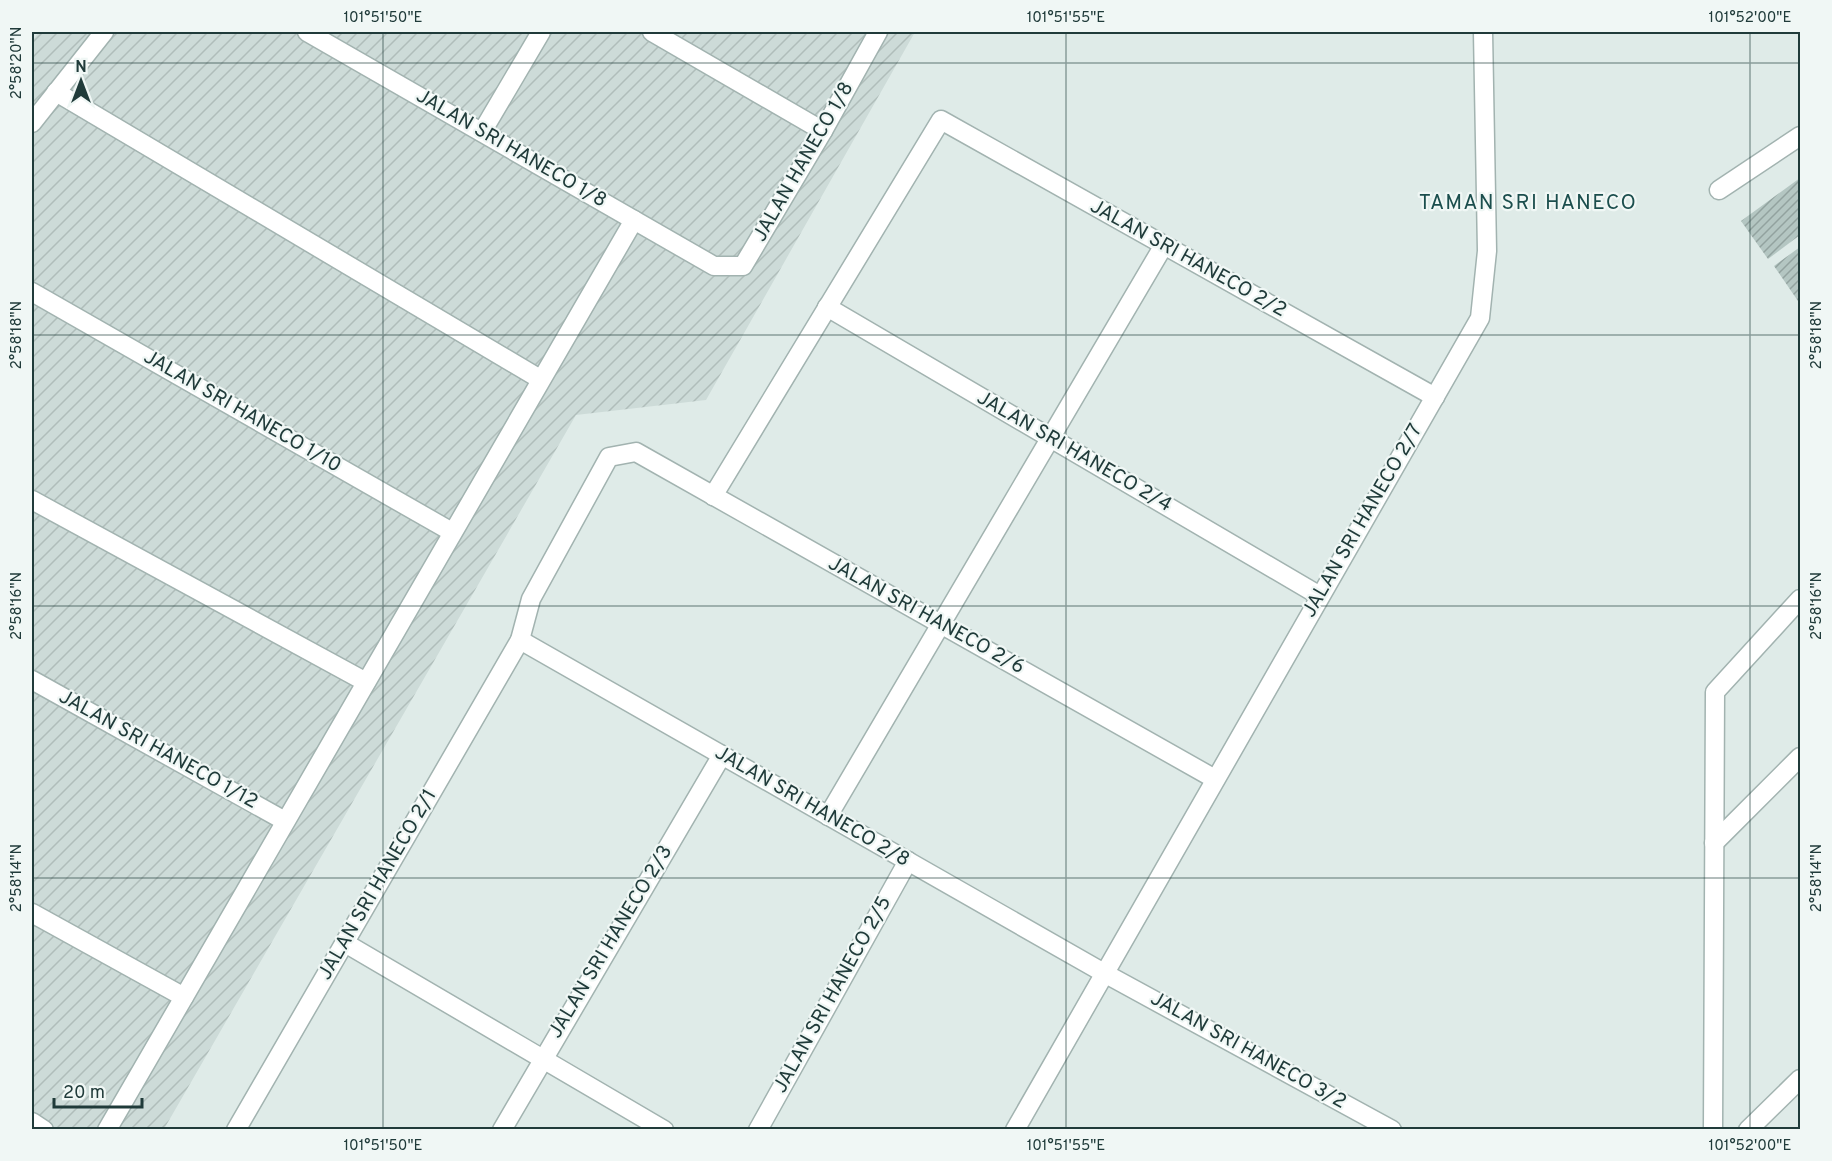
<svg xmlns="http://www.w3.org/2000/svg" width="1832" height="1161" font-family="Overpass,sans-serif">
<defs>
<pattern id="industrial-furrows" width="10" height="10" patternUnits="userSpaceOnUse" patternTransform="scale(1.5)"><rect width="10" height="10" fill="#cddbd8"/><path d="M-1 1l2-2M0 10L10 0M9 11l2-2" fill="none" stroke="#b0bdba"/></pattern>
<pattern id="building-hatch" width="6" height="6" patternUnits="userSpaceOnUse" patternTransform="scale(1.5)"><rect width="6" height="6" fill="#b4c6c2"/><path d="M-1 1l2-2M0 6l6-6M5 7l2-2" fill="none" stroke="#92a29f"/></pattern>
</defs>
<rect width="100%" height="100%" fill="#dfebe8"/>
<polygon fill="url(#industrial-furrows)" points="39,32 915,32 706,400 576,415 164,1129 32,1129 32,41"/>
<g fill="url(#building-hatch)">
<polygon points="1800,178 1800,235 1768,259 1741,221"/>
<polygon points="1800,247 1800,304 1774,266"/>
</g>
<g fill="none" stroke-linecap="round" stroke-linejoin="round">
<g stroke="#a2b3b0" stroke-width="21">
<g id="minor">
<polyline points="307,32 714,266 743,266 823,131 878,32"/>
<polyline points="652,32 823,131"/>
<polyline points="56,92 540,379"/>
<polyline points="32,123 104,32"/>
<polyline points="482,132 541,32"/>
<polyline points="1719,190 1800,136"/>
<polyline points="32,292 452,532"/>
<polyline points="827,307 1320,596"/>
<polyline points="713,496 941,120 1435,397"/>
<polyline points="32,500 366,682"/>
<polyline points="520,640 1104,973 1392,1130"/>
<polyline points="32,680 285,821"/>
<polyline points="828,816 1164,245"/>
<polyline points="1714,843 1800,757"/>
<polyline points="32,913 184,997"/>
<polyline points="345,943 664,1130"/>
<polyline points="32,1122 44,1130"/>
<polyline points="107,1130 634,220"/>
<polyline points="236,1130 520,640 531,599 609,457 636,452 1215,779"/>
<polyline points="502,1130 722,755"/>
<polyline points="758,1130 908,861"/>
<polyline points="1015,1130 1480,318 1487,251 1483,32"/>
<polyline points="1713,1130 1715,692 1800,599"/>
<polyline points="1748,1130 1800,1079"/>
</g>
</g>
<use href="#minor" stroke="#fff" stroke-width="18"/>
</g>
<path fill="none" stroke="#203b3a" stroke-width="1.5" stroke-opacity="0.45" d="M383,32V1130M1066,32V1130M1750,32V1130M32,63H1800M32,335H1800M32,606H1800M32,878H1800"/>
<g text-anchor="middle" dominant-baseline="central" stroke-width="4.5" stroke-linejoin="round" paint-order="stroke">
<g font-size="20" fill="#203b3a" stroke="#f0f7f5">
<text transform="translate(511 149) rotate(30)">JALAN SRI HANECO 1/8</text>
<text transform="translate(804 162) rotate(-60)">JALAN HANECO 1/8</text>
<text transform="translate(1188 259) rotate(29)">JALAN SRI HANECO 2/2</text>
<text transform="translate(242 412) rotate(30)">JALAN SRI HANECO 1/10</text>
<text transform="translate(1074 452) rotate(30)">JALAN SRI HANECO 2/4</text>
<text transform="translate(1363 521) rotate(-60)">JALAN SRI HANECO 2/7</text>
<text transform="translate(926 616) rotate(29)">JALAN SRI HANECO 2/6</text>
<text transform="translate(158 750) rotate(29)">JALAN SRI HANECO 1/12</text>
<text transform="translate(812 807) rotate(30)">JALAN SRI HANECO 2/8</text>
<text transform="translate(378 885) rotate(-60)">JALAN SRI HANECO 2/1</text>
<text transform="translate(611 942) rotate(-59)">JALAN SRI HANECO 2/3</text>
<text transform="translate(833 995) rotate(-61)">JALAN SRI HANECO 2/5</text>
<text transform="translate(1248 1051) rotate(29)">JALAN SRI HANECO 3/2</text>
</g>
<g font-size="21" letter-spacing="1.5" fill="#1b4e4d" stroke="#f0f7f5">
<text x="1528" y="203">TAMAN SRI HANECO</text>
</g>
</g>
<rect width="1832" height="1161" fill="none" stroke="#f0f7f5" stroke-width="66"/>
<g transform="translate(81 81)" stroke="#f0f7f5" stroke-width="4.5" paint-order="stroke">
<path d="M0-4.5L10 22L0 15L-10 22Z" fill="#203b3a"/>
<text y="-9" font-size="16" font-weight="bold" text-anchor="middle" fill="#203b3a">N</text>
</g>
<path d="M54 1098v9h88v-9" fill="none" stroke="#203b3a" stroke-width="3"/>
<text x="63" y="1098" font-size="18" fill="#203b3a" stroke="#f0f7f5" stroke-width="4.5" paint-order="stroke">20 m</text>
<rect x="33" y="33" width="1766" height="1095" fill="none" stroke="#203b3a" stroke-width="2"/>
<g font-size="15" text-anchor="middle" fill="#203b3a">
<text x="383" y="22">101°51'50"E</text>
<text x="1066" y="22">101°51'55"E</text>
<text x="1750" y="22">101°52'00"E</text>
<text transform="translate(16 63) rotate(-90)" y="5">2°58'20"N</text>
<text transform="translate(16 335) rotate(-90)" y="5">2°58'18"N</text>
<text transform="translate(1816 335) rotate(-90)" y="5">2°58'18"N</text>
<text transform="translate(16 606) rotate(-90)" y="5">2°58'16"N</text>
<text transform="translate(1816 606) rotate(-90)" y="5">2°58'16"N</text>
<text transform="translate(16 878) rotate(-90)" y="5">2°58'14"N</text>
<text transform="translate(1816 878) rotate(-90)" y="5">2°58'14"N</text>
<text x="383" y="1150">101°51'50"E</text>
<text x="1066" y="1150">101°51'55"E</text>
<text x="1750" y="1150">101°52'00"E</text>
</g>
</svg>
